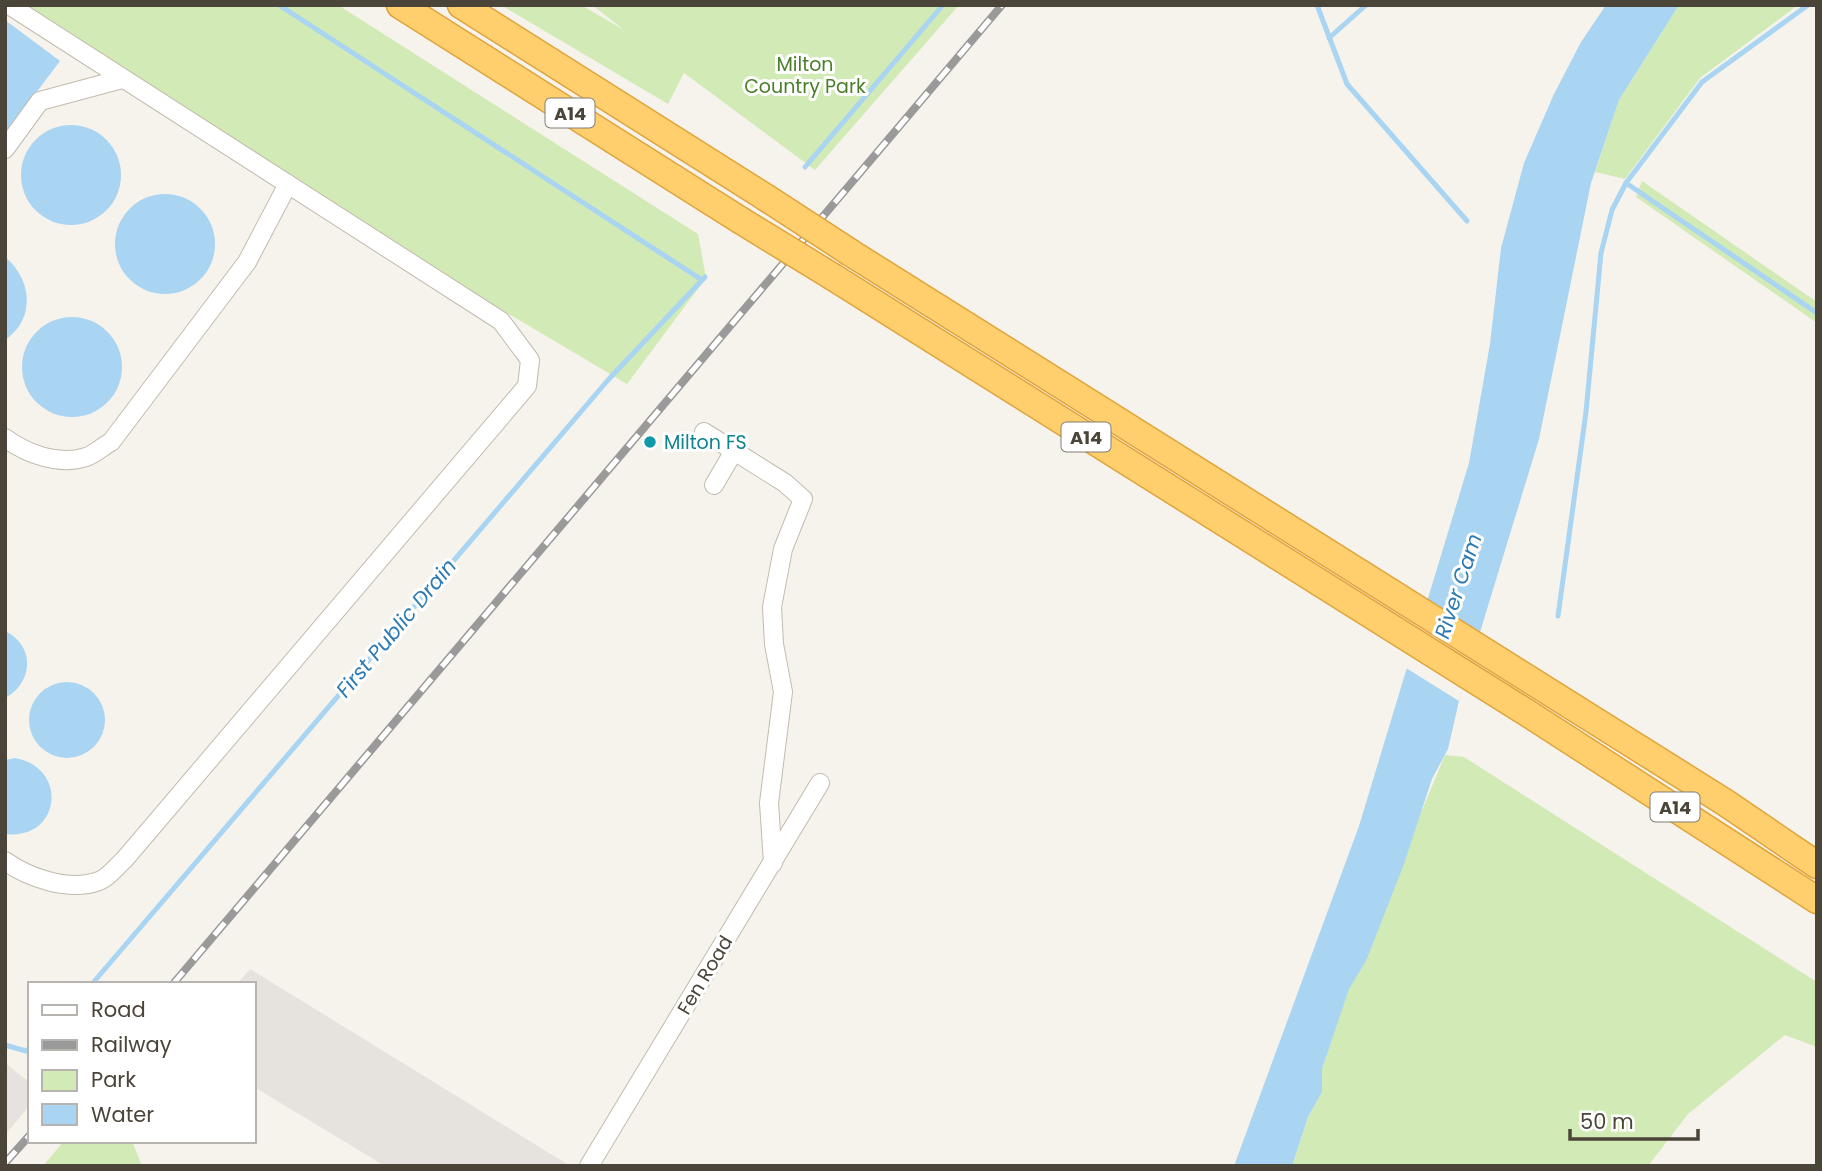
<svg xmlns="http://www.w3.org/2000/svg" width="1822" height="1171" font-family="Poppins,sans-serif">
<rect width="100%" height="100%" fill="#f6f3ec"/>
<g fill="#e6e2dd">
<polygon points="250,969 567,1164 385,1166 254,1087 254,984 237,984"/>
<polygon points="5,1063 30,1083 30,1105 5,1135"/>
</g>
<g fill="#d2eab5">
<polygon points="20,5 338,5 698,234 706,278 627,384 320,202"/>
<polygon points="501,5 581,5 624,30 592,5 959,5 815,170 684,73 668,104"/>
<polygon points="1679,5 1798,5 1700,78 1625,179 1595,172 1619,100"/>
<polygon points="1642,181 1817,302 1817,323 1636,197"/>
<polygon points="1445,755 1464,757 1817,982 1817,1047 1785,1035 1688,1114 1648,1166 1292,1166 1308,1117 1322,1092 1322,1069 1348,989"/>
<polygon points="64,1141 132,1141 142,1166 43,1166"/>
</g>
<g fill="#a9d4f2">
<polygon points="1606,5 1679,5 1619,100 1591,183 1539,439 1459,701 1448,749 1432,779 1404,864 1366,961 1349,989 1322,1069 1322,1092 1308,1117 1292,1166 1234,1166 1359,826 1469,463 1490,344 1501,248 1524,163 1554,94 1581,42"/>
<polygon points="5,20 60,61 5,134"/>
<circle cx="71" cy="175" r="50"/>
<circle cx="165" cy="244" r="50"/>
<path d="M5,257C32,279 36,319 5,340Z"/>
<circle cx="72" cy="367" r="50"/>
<path d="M5,631C36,646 33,683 5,698Z"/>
<circle cx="67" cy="720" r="38"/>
<path d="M15,758C70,768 60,841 5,834V760Z"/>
</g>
<polygon fill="#f6f3ec" points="1426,600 1480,635 1459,701 1406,668"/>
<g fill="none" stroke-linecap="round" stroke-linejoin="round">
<g stroke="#a9d4f2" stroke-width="5">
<polyline points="279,5 702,280"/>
<polyline points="1317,5 1347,84 1467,221"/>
<polyline points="1329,38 1366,5"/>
<polyline points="805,167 943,5"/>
<polyline points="1626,183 1817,313"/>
<polyline points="1558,616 1586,412 1601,253 1612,210 1626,183 1702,82 1808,5"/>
<polyline points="92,984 608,380 705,277"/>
<polyline points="5,1045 26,1051 30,1048"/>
</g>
<g stroke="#c2bbae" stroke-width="20">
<g id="minor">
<polyline points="5,149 40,101 122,79"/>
<polyline points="704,432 785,483 803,499 783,549 772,607 774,644 783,692 769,803 773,863"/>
<path d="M5,438C27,454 59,466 86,457C95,454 103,446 111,442L247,262L288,184"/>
<polyline points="714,485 734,451"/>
<path d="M5,861C29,878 69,892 99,881C108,878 117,866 124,860L527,386L530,360L501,321L9,5"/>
<polyline points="589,1166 820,783"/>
</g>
</g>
<g stroke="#e0a43c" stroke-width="29">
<g id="highway">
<polyline points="400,5 740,220"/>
<polyline points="461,5 765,197"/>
<polyline points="851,253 1726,803 1817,865"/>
<polyline points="833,277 1532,716 1817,900"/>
</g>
</g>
<use href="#minor" stroke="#fff" stroke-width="18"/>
<use href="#highway" stroke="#ffcf6e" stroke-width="26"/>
<g stroke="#9a9a9a" stroke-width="8">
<g id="rail">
<polyline points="173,984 1002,5"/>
<polyline points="5,1163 30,1135"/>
</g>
</g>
<use href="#rail" stroke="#fff" stroke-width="5" stroke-dasharray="16" stroke-linecap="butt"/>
<g stroke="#e0a43c" stroke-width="29" stroke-linecap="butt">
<g id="highway-bridge">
<polyline points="765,197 851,253"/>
<polyline points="740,220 833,277"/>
</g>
</g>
<use href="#highway-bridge" stroke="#ffcf6e" stroke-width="26"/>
</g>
<circle fill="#0f9aa8" stroke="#fff" stroke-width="2.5" cx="650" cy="442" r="7"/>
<g text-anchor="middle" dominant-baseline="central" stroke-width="6" stroke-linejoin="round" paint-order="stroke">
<g fill="#fff" stroke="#817c74" stroke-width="2">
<rect x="545.5" y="98.5" width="49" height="29" rx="5"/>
<rect x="1061.5" y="422.5" width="49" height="29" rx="5"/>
<rect x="1650.5" y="792.5" width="49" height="29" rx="5"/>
</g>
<g font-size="18" font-weight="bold" fill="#4b4439">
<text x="570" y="113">A14</text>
<text x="1086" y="437">A14</text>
<text x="1675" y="807">A14</text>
</g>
<g font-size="19" fill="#4a7f2a" stroke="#fff">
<text x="805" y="64">Milton<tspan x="805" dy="22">Country Park</tspan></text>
</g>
<g font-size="19" fill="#0d838f" stroke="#fff" text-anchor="start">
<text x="664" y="442">Milton FS</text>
</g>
<g font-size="19" fill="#4b4439" stroke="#fff">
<text transform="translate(705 975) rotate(-59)">Fen Road</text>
</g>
<g font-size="21" font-style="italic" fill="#2e7ab2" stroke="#fff">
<text transform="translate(1458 586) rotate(-72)">River Cam</text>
<text transform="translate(396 628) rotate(-50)">First Public Drain</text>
</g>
</g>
<rect width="1822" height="1171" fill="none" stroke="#4b4439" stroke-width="14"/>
<rect x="28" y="982" width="228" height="161" fill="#ffffff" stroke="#b7b4b0" stroke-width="2"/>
<rect x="42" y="1005" width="35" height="10" fill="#ffffff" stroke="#b7b4b0" stroke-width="2"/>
<text x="91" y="1017" font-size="21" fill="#4b4439">Road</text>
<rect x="42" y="1040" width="35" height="10" fill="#9a9a9a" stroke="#b7b4b0" stroke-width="2"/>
<text x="91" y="1052" font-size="21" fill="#4b4439">Railway</text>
<rect x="42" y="1070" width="35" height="21" fill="#d2eab5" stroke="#b7b4b0" stroke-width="2"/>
<text x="91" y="1087" font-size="21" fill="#4b4439">Park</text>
<rect x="42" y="1104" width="35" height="21" fill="#a9d4f2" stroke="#b7b4b0" stroke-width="2"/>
<text x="91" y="1122" font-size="21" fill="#4b4439">Water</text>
<path d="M1570 1129v10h128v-10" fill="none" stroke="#4b4439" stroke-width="3.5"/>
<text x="1580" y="1129" font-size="21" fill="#4b4439" stroke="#ffffff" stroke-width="5" paint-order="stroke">50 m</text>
</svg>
